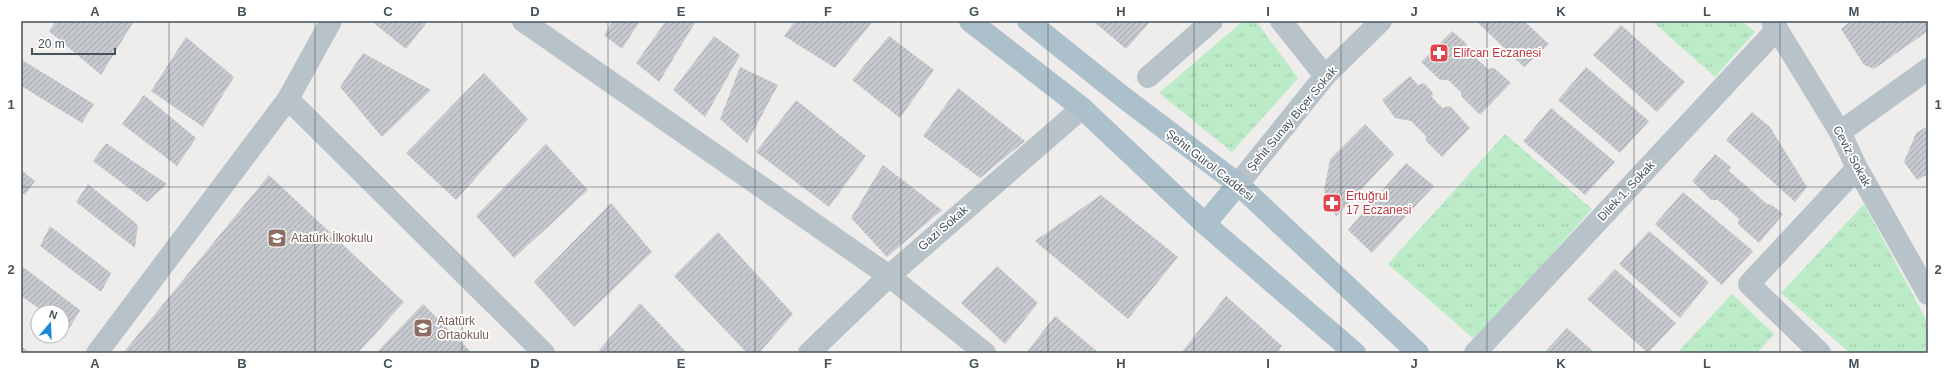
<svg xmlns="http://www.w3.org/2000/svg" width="1949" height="374" font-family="Helvetica,sans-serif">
<defs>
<pattern id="grass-tufts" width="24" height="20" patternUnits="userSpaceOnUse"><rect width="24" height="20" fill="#bbecc7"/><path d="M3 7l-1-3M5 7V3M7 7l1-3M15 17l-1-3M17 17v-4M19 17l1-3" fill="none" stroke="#a2ccad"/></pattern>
<pattern id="building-hatch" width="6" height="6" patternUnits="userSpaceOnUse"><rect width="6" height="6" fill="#c6cacf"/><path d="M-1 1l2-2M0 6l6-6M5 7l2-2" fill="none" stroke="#a3a7ab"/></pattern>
</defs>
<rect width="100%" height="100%" fill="#efecec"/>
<g fill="url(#grass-tufts)">
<polygon points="1243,21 1256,21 1298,78 1232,152 1159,93"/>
<polygon points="1652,21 1742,21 1755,32 1715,77"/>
<polygon points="1505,134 1592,209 1475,340 1388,264"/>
<polygon points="1864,204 1928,323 1928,353 1850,353 1781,293"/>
<polygon points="1732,294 1774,334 1757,353 1677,353"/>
</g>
<g fill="url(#building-hatch)">
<polygon points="56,21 134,21 101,75 49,31"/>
<polygon points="371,21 428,21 406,49"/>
<polygon points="613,21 640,21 622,49 604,35"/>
<polygon points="666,21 696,21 659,82 636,63"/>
<polygon points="795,21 873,21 835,68 784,36"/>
<polygon points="1093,21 1151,21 1126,49"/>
<polygon points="1476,21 1524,21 1549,44 1524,67"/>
<polygon points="1851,21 1925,21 1928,25 1928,31 1874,69 1864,65 1841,29"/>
<polygon points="1621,25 1685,82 1657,112 1593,55"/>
<polygon points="1452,31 1467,44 1465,48 1488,69 1494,68 1511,83 1480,115 1461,96 1461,92 1448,80 1440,80 1421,62"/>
<polygon points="714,36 740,55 705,117 673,90"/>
<polygon points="889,36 934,70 900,118 852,80"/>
<polygon points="186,37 234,77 203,127 151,91"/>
<polygon points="363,53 431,90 382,137 340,87"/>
<polygon points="22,60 94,104 82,123 21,86"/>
<polygon points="740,67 778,85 747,143 720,119"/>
<polygon points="1586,67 1649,121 1620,153 1558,100"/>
<polygon points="484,73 528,119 456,200 406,153"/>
<polygon points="1410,76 1418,85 1424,83 1433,93 1432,97 1442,108 1450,106 1470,128 1442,157 1426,141 1426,136 1411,121 1395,118 1382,100"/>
<polygon points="958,88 1025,141 980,178 923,136"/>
<polygon points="144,95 196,138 177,166 122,124"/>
<polygon points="796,100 866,156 829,207 756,152"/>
<polygon points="1551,108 1615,162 1585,195 1523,141"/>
<polygon points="1752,112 1770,127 1807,187 1795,202 1726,140"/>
<polygon points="1365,124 1394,154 1336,217 1324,190 1330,159"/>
<polygon points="1928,126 1928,174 1917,180 1904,162 1916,133"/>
<polygon points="106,143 167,184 147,202 93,161"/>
<polygon points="546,144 588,190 514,258 476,216"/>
<polygon points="1715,154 1731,167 1729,171 1767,204 1772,205 1783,214 1759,243 1738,224 1739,219 1718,200 1711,200 1692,181"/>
<polygon points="1406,163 1434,186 1372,253 1348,230"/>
<polygon points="883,165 942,210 887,257 851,218"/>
<polygon points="21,170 35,181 25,195 21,192"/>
<polygon points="269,175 404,302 358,353 123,353"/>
<polygon points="88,184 138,225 135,248 76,202"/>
<polygon points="1683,192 1753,251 1722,285 1655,224"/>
<polygon points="1101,195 1178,257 1128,319 1035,241"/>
<polygon points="611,203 652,252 574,327 534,282"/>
<polygon points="50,226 111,273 101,292 40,246"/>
<polygon points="1649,231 1709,282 1680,318 1619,264"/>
<polygon points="718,232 793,314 759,353 747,353 674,276"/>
<polygon points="997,266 1038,303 1005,344 961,303"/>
<polygon points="23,267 80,310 69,329 62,324 62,312 44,312 21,296 21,272"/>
<polygon points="1615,269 1676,323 1648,353 1587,299"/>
<polygon points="1226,296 1282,346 1277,353 1181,353"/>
<polygon points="640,303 687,353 602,353 599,350"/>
<polygon points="423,304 472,353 376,353"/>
<polygon points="1055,316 1099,353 1026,353"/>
<polygon points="1567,328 1595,353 1544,353"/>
<polygon points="21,346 30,353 21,353"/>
</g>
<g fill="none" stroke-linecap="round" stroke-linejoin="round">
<g stroke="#b8c3c9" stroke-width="22">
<polyline points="523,21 889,276 985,353"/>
<polyline points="1281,21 1325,76"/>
<polyline points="1772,21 1840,132 1857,168 1928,294"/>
<polyline points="1148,77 1212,21"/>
<polyline points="288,99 544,353"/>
<polyline points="1840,132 1928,69"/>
<polyline points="1238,184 1325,76 1381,21"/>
<polyline points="97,353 288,99 331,21"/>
<polyline points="809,353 889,276 1082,108"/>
<polyline points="1475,353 1777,29"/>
<polyline points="1820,353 1749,284 1857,168"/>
</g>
<g stroke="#acc0cb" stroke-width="22">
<polyline points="970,21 1082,108 1205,224 1355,353"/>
<polyline points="1028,21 1123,97 1238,184 1418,353"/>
<polyline points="1205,224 1238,184"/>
</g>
</g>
<path fill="none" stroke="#455259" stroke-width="1" stroke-opacity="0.55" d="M169,21V353M315,21V353M462,21V353M608,21V353M755,21V353M901,21V353M1048,21V353M1194,21V353M1341,21V353M1487,21V353M1634,21V353M1780,21V353M21,187H1928"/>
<defs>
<g id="pharmacy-square" transform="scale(1)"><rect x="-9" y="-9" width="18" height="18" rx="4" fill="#e0444e" stroke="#fff"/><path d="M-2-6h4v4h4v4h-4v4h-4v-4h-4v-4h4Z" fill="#fff"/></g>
<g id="school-square" transform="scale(1)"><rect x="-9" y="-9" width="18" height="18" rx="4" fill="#8d6e63" stroke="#fff"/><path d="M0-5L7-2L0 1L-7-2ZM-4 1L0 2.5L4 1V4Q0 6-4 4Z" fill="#fff"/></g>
</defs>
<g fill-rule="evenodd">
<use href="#pharmacy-square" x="1439" y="53"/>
<use href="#pharmacy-square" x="1332" y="203"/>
<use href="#school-square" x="277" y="238"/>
<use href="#school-square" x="423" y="328"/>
</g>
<g text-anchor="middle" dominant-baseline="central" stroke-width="3.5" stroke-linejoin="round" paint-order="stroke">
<g font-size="12" fill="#be3a42" stroke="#fff" text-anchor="start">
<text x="1453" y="53">Elifcan Eczanesi</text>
<text x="1346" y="196">Ertuğrul<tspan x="1346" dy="14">17 Eczanesi</tspan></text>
</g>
<g font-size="12" fill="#455259" stroke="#fff">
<text transform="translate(1292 119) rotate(-50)">Şehit Sunay Biçer Sokak</text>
<text transform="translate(1852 156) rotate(62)">Ceviz Sokak</text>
<text transform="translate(1210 165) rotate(38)">Şehit Gürol Caddesi</text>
<text transform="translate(1626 191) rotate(-47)">Dilek 1. Sokak</text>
<text transform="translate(943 228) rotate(-41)">Gazi Sokak</text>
</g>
<g font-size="12" fill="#785e54" stroke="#fff" text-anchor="start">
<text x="291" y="238">Atatürk İlkokulu</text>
<text x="437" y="321">Atatürk<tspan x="437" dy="14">Ortaokulu</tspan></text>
</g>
</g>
<rect width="1949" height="374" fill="none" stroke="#ffffff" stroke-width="44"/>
<g transform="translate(50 324) rotate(19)"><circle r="19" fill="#ffffff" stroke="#b5babd"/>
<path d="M0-3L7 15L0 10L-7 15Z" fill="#1e89d7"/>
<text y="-6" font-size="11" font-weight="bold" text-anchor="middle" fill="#455259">N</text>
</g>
<path d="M32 48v6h83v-6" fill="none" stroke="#455259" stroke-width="2"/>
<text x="38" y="48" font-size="12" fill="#455259" stroke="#ffffff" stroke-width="3" paint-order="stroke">20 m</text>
<rect x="22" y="22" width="1905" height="330" fill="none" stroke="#455259" stroke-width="1.5"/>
<g font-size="13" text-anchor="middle" font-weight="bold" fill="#455259">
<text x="95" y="16">A</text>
<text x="242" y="16">B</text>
<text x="388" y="16">C</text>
<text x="535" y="16">D</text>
<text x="681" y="16">E</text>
<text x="828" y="16">F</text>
<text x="974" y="16">G</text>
<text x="1121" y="16">H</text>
<text x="1268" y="16">I</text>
<text x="1414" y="16">J</text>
<text x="1561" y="16">K</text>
<text x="1707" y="16">L</text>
<text x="1854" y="16">M</text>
<text x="11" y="109">1</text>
<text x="1938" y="109">1</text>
<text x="11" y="274">2</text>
<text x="1938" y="274">2</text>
<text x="95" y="368">A</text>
<text x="242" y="368">B</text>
<text x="388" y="368">C</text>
<text x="535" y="368">D</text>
<text x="681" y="368">E</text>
<text x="828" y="368">F</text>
<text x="974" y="368">G</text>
<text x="1121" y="368">H</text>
<text x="1268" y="368">I</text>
<text x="1414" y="368">J</text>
<text x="1561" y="368">K</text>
<text x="1707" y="368">L</text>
<text x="1854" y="368">M</text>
</g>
</svg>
